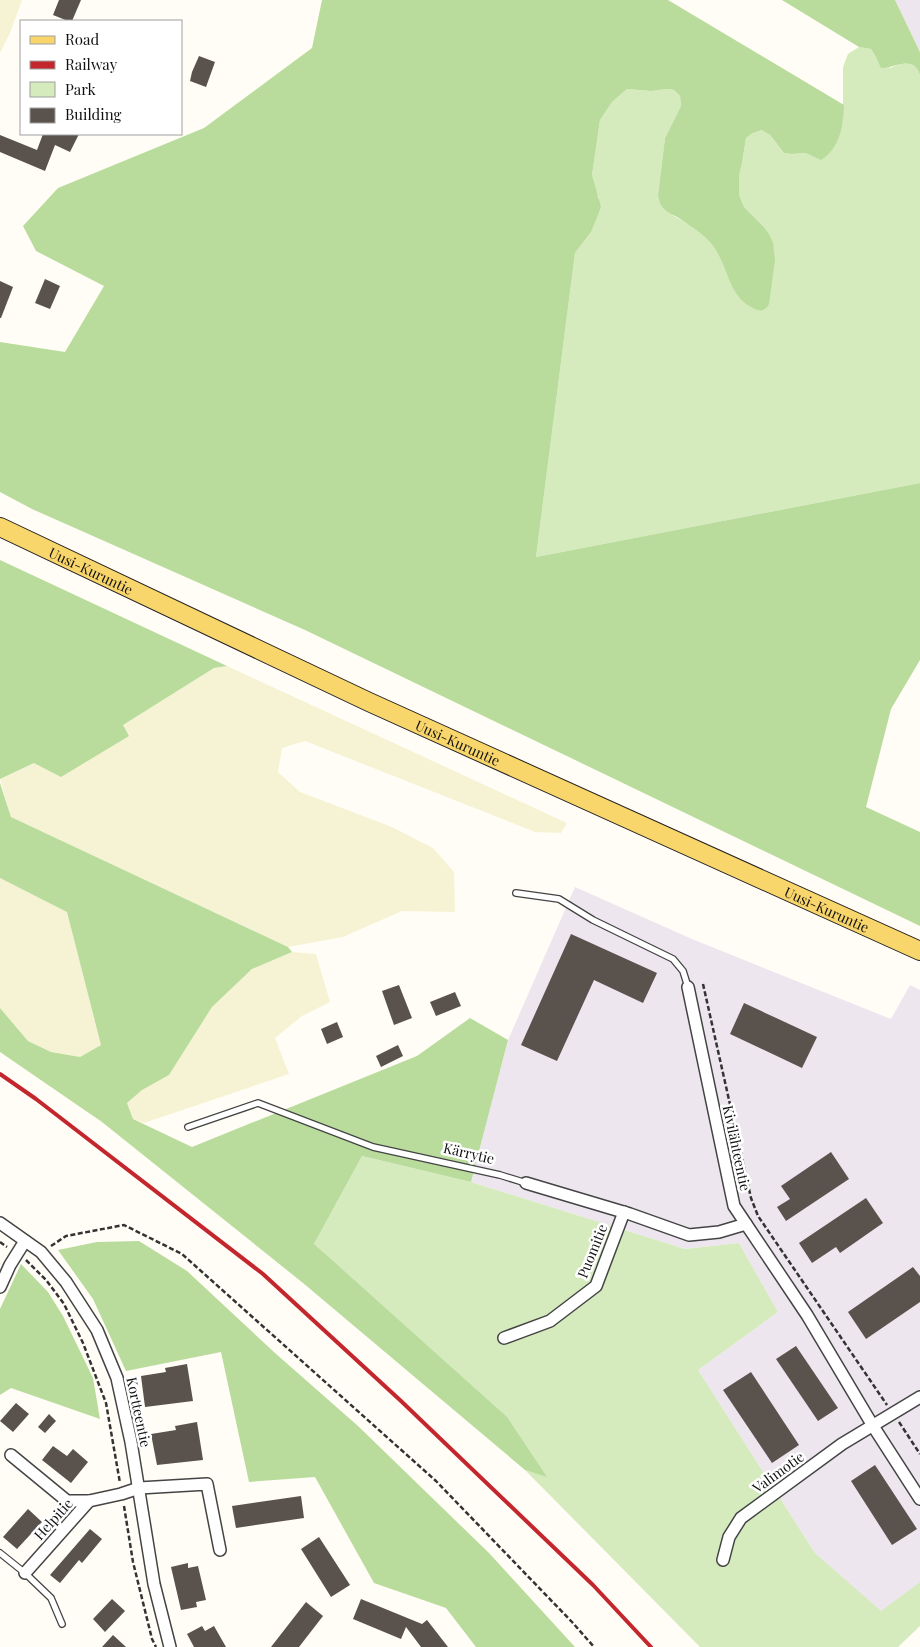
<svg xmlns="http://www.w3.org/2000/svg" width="920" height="1647" font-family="'Playfair Display',serif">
<rect width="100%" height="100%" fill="#fffdf5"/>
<g fill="#eee6ef">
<polygon points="895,0 920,0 920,52"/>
<polygon points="575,887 692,939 891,1019 910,985 920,990 920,1582 881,1612 815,1553 698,1370 778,1312 739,1243 685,1249 471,1182 508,1040"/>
</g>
<g fill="#f6f3d4">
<polygon points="0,0 22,0 10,33 0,53"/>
<polygon points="227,666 567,823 561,833 535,832 305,741 282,748 278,772 300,792 392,827 433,848 454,872 455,912 402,911 343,937 288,947 11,817 0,779 34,763 129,736 123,725 214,668"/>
<polygon points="0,878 67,911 101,1045 80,1057 51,1052 28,1041 0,1008"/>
<polygon points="292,952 316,954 330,1002 302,1016 275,1038 289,1074 144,1123 133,1119 127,1103 142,1090 169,1075 212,1007 252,969"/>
</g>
<g fill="#d5ebbd">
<path d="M859,47L871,49L876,57L890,68C902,62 915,60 920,75V483L536,557L575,253L591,232L599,198L594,186L592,175L600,120L612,102L627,89L651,91L668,89L674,90L680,96L681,106L665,138L658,195C663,215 684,220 699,231C707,238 712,244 718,253L763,226L744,207L739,195V176L742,163L746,138L753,133L762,130L769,134L784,153L792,154L806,153L836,144L843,119V67L848,54Z"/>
<polygon points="362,1156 471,1182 685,1249 739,1243 778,1312 698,1370 815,1553 881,1611 920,1582 920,1626 898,1647 700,1647 525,1470 546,1476 314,1244"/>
</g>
<g fill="#b9dc9c">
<path d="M322,0H668L844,105C843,127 840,148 821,160L806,153L792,154L784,153L770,135L762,130L753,133L746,138L742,163L739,176V195L744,207L763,226L769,234L773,243L775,260L769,304C765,311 760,312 753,308C730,297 729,272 717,252C708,236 692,227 677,217C673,215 667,212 664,209C660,205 659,200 658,195L665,138L681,106L680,96L674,90L668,89L651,91L627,89L612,102L600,120L592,175L601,207L591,232L575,253L536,557L920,483V660L891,709L866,807L920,832V926L305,630L32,509L0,492V342L65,352L104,286L36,251L23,226L58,188L204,128L312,48Z"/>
<path d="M782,0H895L920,52V75C913,54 895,68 881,68L876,57L871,49L859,47Z"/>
<polygon points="0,560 227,666 214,668 123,725 129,736 61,777 34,763 0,779"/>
<polygon points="0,783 11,817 288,947 292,952 252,969 212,1007 169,1075 142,1090 127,1103 133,1119 192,1147 417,1056 470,1018 508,1040 471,1182 362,1156 314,1244 507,1417 547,1477 525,1470 303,1283 102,1122 0,1052 0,1008 28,1041 51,1052 80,1057 101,1045 67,912 0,878"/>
<polygon points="139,1241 187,1271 275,1353 358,1426 489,1553 575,1647 476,1647 446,1608 374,1583 315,1477 249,1482 221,1352 126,1371 93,1299 58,1250 97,1242"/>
<polygon points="21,1264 48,1292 63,1316 93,1378 100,1419 11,1388 0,1395 0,1309"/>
</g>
<g fill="#5a524d">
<polygon points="59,0 81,0 72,21 68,21 53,15"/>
<polygon points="199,56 215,62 206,87 190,81 192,72"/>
<polygon points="43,134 79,134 70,152 55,145 45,171 0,152 0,135 37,150"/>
<polygon points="45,279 60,286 50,309 35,303"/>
<polygon points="0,281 13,287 1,318 0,318"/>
<polygon points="571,934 657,973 643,1003 594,980 557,1061 521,1045"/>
<polygon points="399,985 412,1018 394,1025 382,991"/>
<polygon points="455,992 461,1006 436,1016 430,1002"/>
<polygon points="744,1003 817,1037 802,1068 730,1034"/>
<polygon points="337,1022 343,1037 327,1044 321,1029"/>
<polygon points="398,1045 403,1056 381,1067 376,1056"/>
<polygon points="831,1152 849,1179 786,1221 777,1207 790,1199 781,1186"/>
<polygon points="866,1198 883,1223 840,1253 836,1247 812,1263 799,1243"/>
<polygon points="913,1267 920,1276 920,1302 866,1339 848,1312"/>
<polygon points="796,1346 838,1408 818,1421 776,1359"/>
<polygon points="187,1364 193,1401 145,1407 141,1376 166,1372 165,1368"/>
<polygon points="751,1372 799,1445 772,1463 723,1390"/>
<polygon points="16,1403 29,1414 13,1432 0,1421"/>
<polygon points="49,1414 56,1421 45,1433 38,1427"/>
<polygon points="197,1422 203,1460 157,1465 151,1434 176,1430 175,1426"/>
<polygon points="53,1446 67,1456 73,1449 88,1462 71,1483 42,1460"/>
<polygon points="875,1465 917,1529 892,1545 851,1481"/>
<polygon points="301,1496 304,1518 236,1528 232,1506"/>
<polygon points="28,1509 42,1522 17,1549 3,1537"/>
<polygon points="90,1529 102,1539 82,1563 79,1560 60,1583 50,1575"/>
<polygon points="319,1537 350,1585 331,1597 301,1549"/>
<polygon points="188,1563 188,1568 198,1566 206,1600 196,1602 197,1607 181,1610 171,1567"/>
<polygon points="112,1599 125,1611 105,1632 93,1619"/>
<polygon points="361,1599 422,1624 427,1620 448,1647 421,1647 406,1627 401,1639 353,1619"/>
<polygon points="306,1602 323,1616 299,1647 271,1647"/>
<polygon points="202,1626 205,1631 214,1626 226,1647 194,1647 187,1634"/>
<polygon points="113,1635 126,1647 102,1647"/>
</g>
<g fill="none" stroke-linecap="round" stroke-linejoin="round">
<g stroke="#444" stroke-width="8">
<g id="lane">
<polyline points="516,893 559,899 593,920 673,959 683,971 688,987"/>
<polyline points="188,1127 258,1103 373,1147 500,1175 526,1183"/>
<polyline points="0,1553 25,1573 51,1598 62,1624"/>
</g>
</g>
<g stroke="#444" stroke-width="14">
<g id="street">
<polyline points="688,987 734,1206 807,1315 873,1426 920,1499"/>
<polyline points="526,1183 630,1214 689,1235 719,1232 746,1224"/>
<polyline points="0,1223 41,1252 66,1282 97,1330 117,1378 131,1442 154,1584 170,1647"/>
<polyline points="0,1287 10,1265 25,1241"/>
<polyline points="504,1338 550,1321 596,1286 624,1212"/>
<polyline points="11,1455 67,1501 89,1501"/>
<polyline points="723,1560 729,1537 741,1518 842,1444 920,1397"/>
<polyline points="25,1573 89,1501 121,1494 139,1488 207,1484 220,1550"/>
</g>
</g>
<g stroke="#222" stroke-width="20">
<g id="primary">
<path id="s1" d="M0,527L369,702L920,951"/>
</g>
</g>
<g stroke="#333" stroke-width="2.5" stroke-dasharray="5 2.5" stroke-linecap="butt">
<polyline points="703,984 751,1198 758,1216 887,1405"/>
<polyline points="0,1242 7,1247"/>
<polyline points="51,1246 66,1236 124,1225 182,1254 436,1481 572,1622 594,1647"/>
<polyline points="26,1260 46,1280 64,1304 83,1343 106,1403 120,1483"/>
<polyline points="899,1422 920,1454"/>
<polyline points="124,1506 133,1562 152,1639 156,1647"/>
</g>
<use href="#lane" stroke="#fff" stroke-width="5.5"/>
<use href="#street" stroke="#fff" stroke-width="11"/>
<use href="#primary" stroke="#f9d66b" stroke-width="18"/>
<polyline stroke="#c4262e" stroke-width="4" points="0,1074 36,1099 263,1274 401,1401 593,1585 651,1647"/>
</g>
<g text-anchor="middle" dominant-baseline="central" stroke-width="5" stroke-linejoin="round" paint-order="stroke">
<g font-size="14" fill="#111" stroke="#fff">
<text stroke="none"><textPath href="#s1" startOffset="101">Uusi-Kuruntie</textPath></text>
<text stroke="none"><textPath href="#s1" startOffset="506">Uusi-Kuruntie</textPath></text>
<text stroke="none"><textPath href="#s1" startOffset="911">Uusi-Kuruntie</textPath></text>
<text transform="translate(737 1148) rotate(78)">Kivilähteentie</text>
<text transform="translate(469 1153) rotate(13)">Kärrytie</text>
<text transform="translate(592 1251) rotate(-68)">Puomitie</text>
<text transform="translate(139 1412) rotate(78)">Kortteentie</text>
<text transform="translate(778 1472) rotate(-36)">Valimotie</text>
<text transform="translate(53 1519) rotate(-48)">Helpitie</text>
</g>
</g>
<rect x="20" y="20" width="162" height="115" fill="#ffffff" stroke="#a0a0a0"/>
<rect x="30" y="36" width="25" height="8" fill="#f9d66b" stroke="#a0a0a0"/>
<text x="65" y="45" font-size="15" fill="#111111">Road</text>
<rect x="30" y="61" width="25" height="8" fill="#c4262e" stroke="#a0a0a0"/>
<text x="65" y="70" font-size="15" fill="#111111">Railway</text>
<rect x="30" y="82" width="25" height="15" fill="#d5ebbd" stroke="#a0a0a0"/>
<text x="65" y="95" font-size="15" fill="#111111">Park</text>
<rect x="30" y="108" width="25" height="15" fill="#5a524d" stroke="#a0a0a0"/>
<text x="65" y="120" font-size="15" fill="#111111">Building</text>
</svg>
